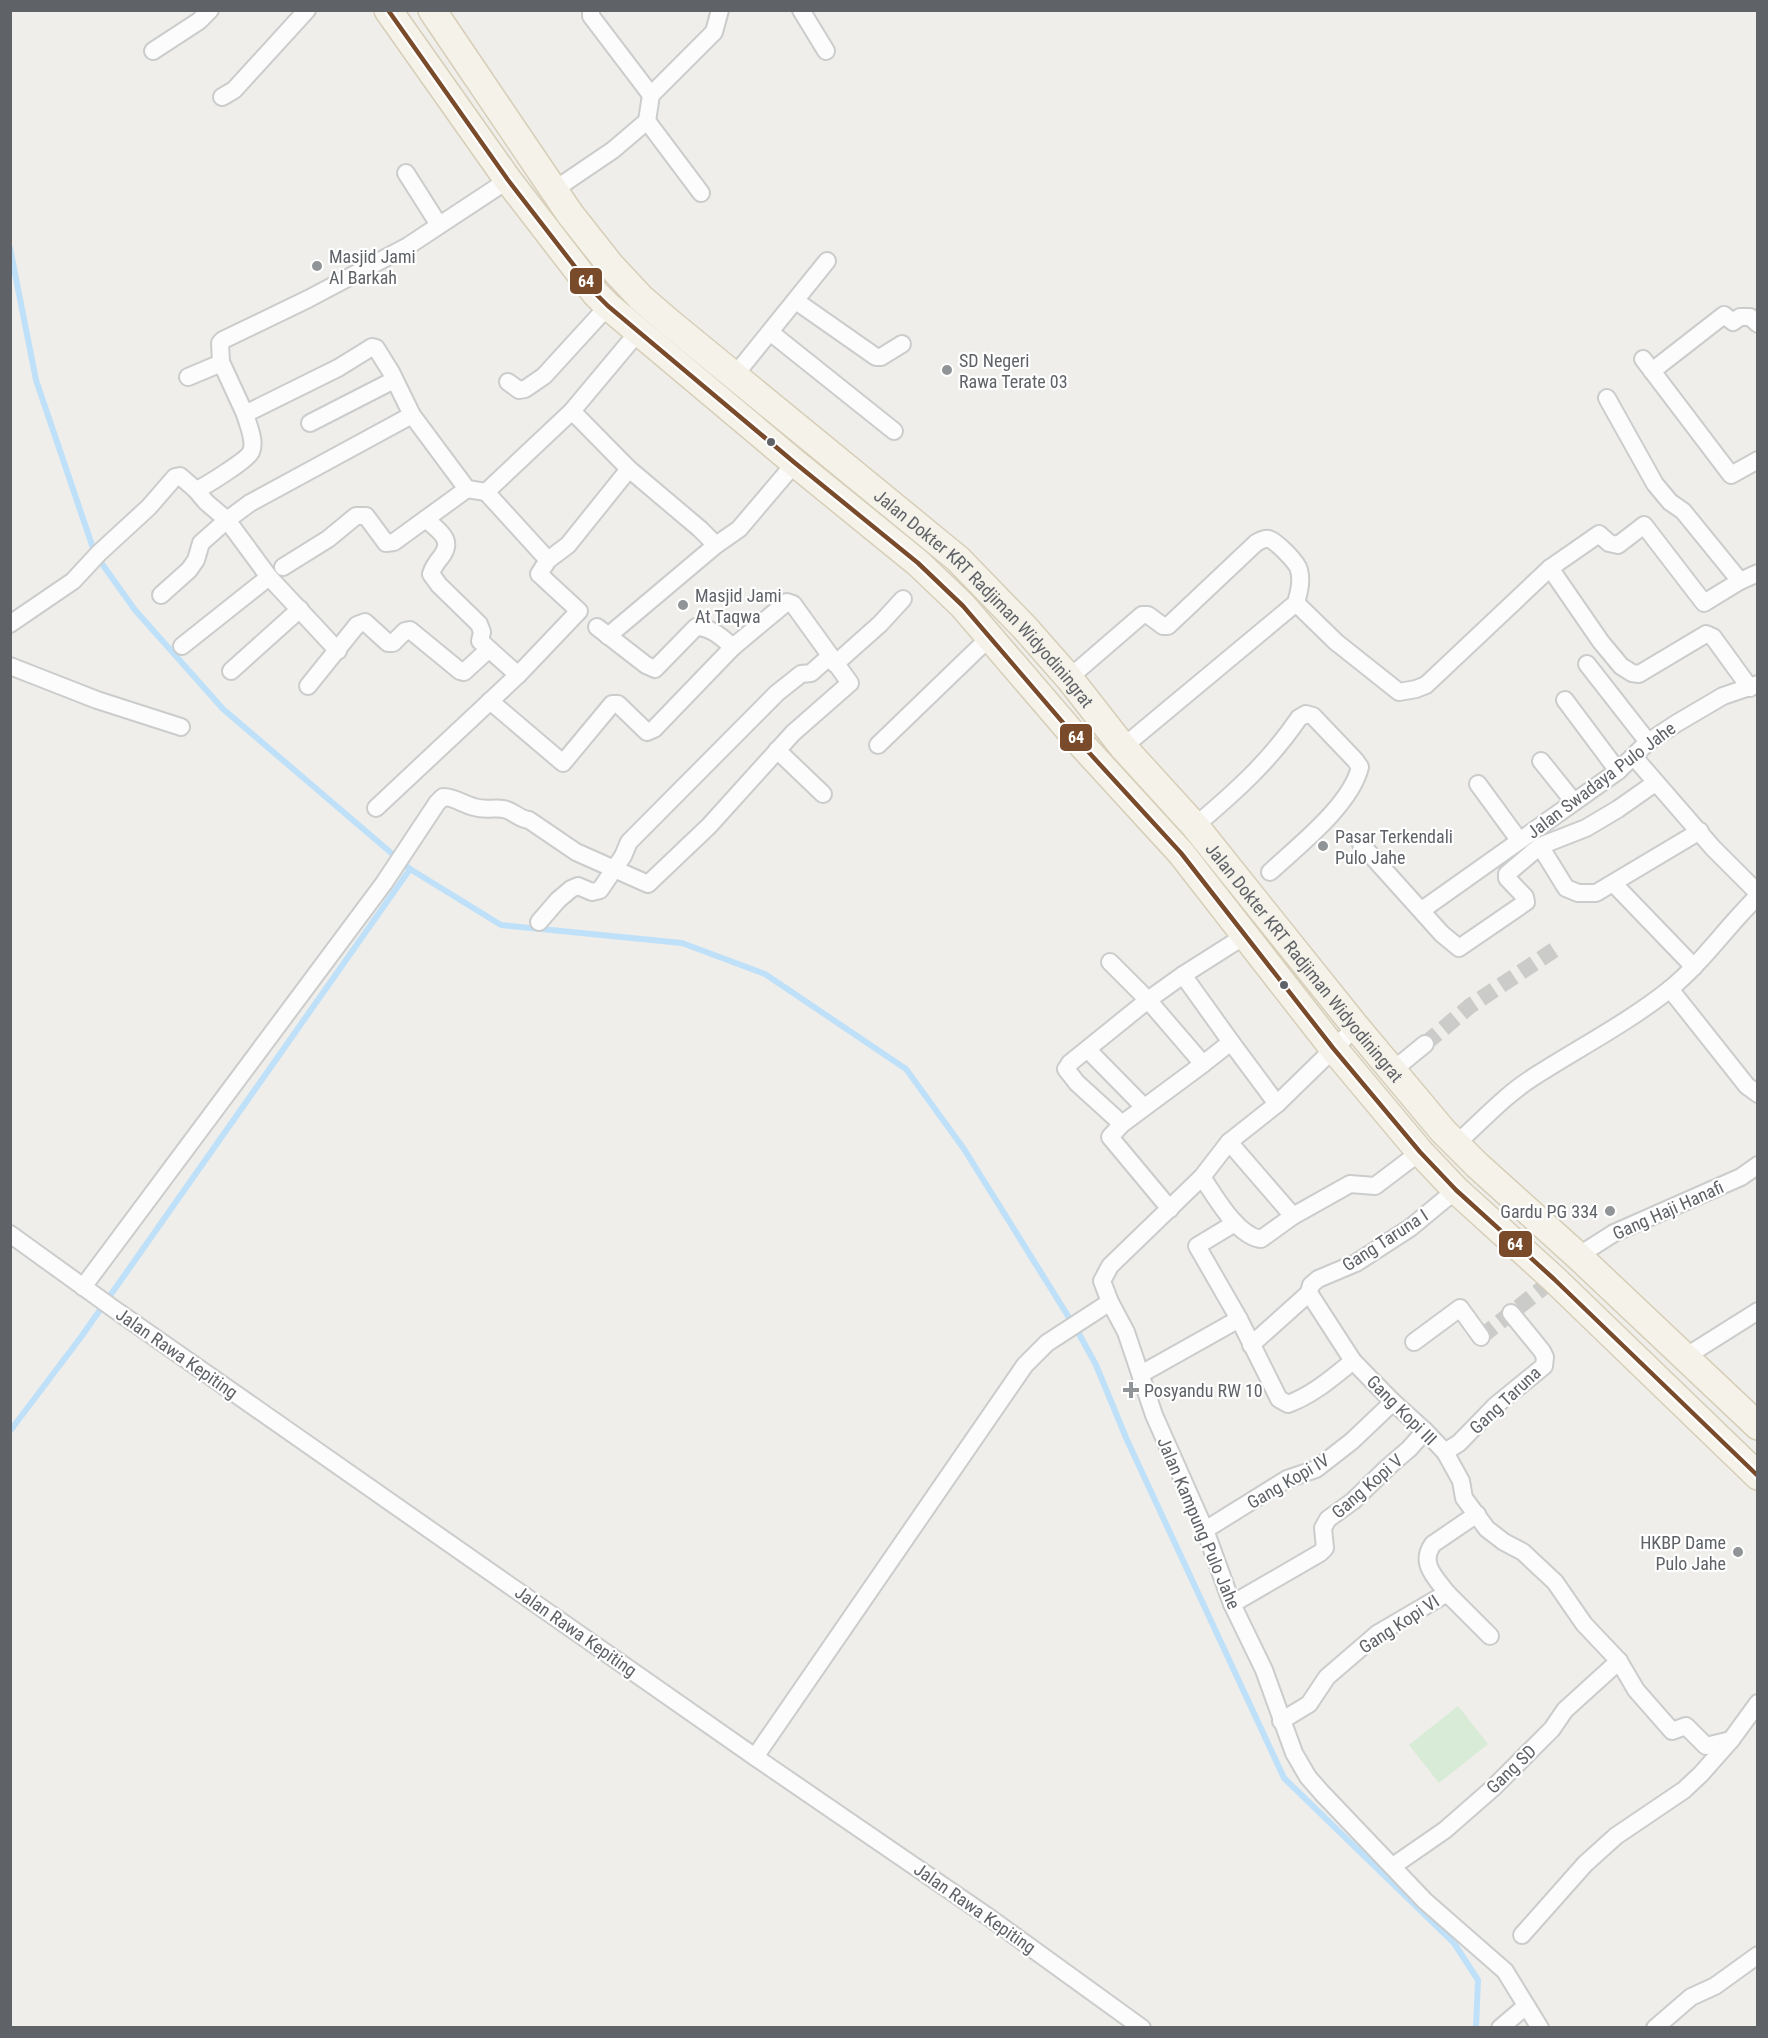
<svg xmlns="http://www.w3.org/2000/svg" width="1768" height="2038" font-family="'Roboto Condensed',sans-serif">
<rect width="100%" height="100%" fill="#efeeea"/>
<polygon fill="#d8ebd6" points="1458,1706 1488,1744 1439,1783 1409,1745"/>
<g fill="none" stroke-linecap="round" stroke-linejoin="round">
<g stroke="#bfe0f9" stroke-width="6">
<polyline points="10,248 36,380 95,554 135,610 223,709 410,869 501,925 682,943 765,974 906,1069 964,1149 1078,1332 1096,1365 1127,1440 1284,1778 1454,1943 1478,1980 1476,2028"/>
<polyline points="10,1431 81,1337 410,869"/>
</g>
<g stroke="#cbcbca" stroke-width="16" stroke-dasharray="16 8" stroke-linecap="butt">
<polyline points="1425,1044 1470,1006 1554,950"/>
<polyline points="1481,1337 1554,1279"/>
</g>
<g stroke="#cbcccc" stroke-width="20">
<g id="minor">
<polyline points="591,10 591,16 651,95"/>
<polyline points="801,10 826,51"/>
<polyline points="153,51 199,21 210,10"/>
<polyline points="222,97 234,90 307,10"/>
<polyline points="647,121 701,193"/>
<polyline points="406,173 439,225"/>
<polyline points="554,190 613,150 647,121 651,95 714,32 720,10"/>
<polyline points="796,301 876,357 881,357 902,344"/>
<polyline points="770,332 894,431"/>
<polyline points="1643,359 1731,475 1758,460"/>
<polyline points="221,362 245,414 338,368 372,347 376,348 391,372 412,415 467,489"/>
<polyline points="1652,371 1724,315 1733,322 1740,317 1750,317 1758,324"/>
<polyline points="735,375 827,261"/>
<polyline points="188,377 219,364 221,362 220,343 223,340 308,299 408,246 508,180"/>
<polyline points="508,382 519,390 525,389 544,376 608,306"/>
<polyline points="1607,398 1655,484 1670,502 1683,511 1740,581"/>
<polyline points="572,411 629,469 700,529 716,545"/>
<polyline points="310,423 394,380"/>
<polyline points="196,490 206,502 227,520 269,577 338,651"/>
<polyline points="486,492 548,560 568,545 629,469"/>
<path d="M426,519C438,531 455,539 441,557C436,563 433,567 431,574L439,585L479,624L482,632L480,641L518,675"/>
<polyline points="283,567 328,539 356,516 366,516 386,543 394,542 467,489 486,492 572,411 639,331"/>
<polyline points="1550,568 1601,642 1621,666 1632,673 1639,674 1706,634 1713,637 1750,688"/>
<polyline points="161,595 189,570 196,560 201,543 227,520 250,503 412,415"/>
<polyline points="1296,603 1336,642 1399,692 1416,689 1426,685 1550,568 1599,534 1609,543 1618,545 1644,525 1704,603 1740,581 1758,573"/>
<path d="M10,624L73,581L99,553L149,507L175,477L180,476L196,490C206,486 247,460 251,452C256,441 248,425 245,414"/>
<polyline points="608,636 716,545 739,529 795,463"/>
<polyline points="182,646 269,577"/>
<polyline points="835,664 880,624 903,599"/>
<polyline points="1587,664 1648,742"/>
<polyline points="10,666 97,700 181,727"/>
<polyline points="231,671 300,609"/>
<path d="M1069,678L1142,615H1148L1163,626H1168L1256,543C1260,541 1264,538 1269,539C1277,542 1297,562 1299,570C1302,581 1299,592 1296,603L1123,747"/>
<polyline points="308,686 357,625 365,622 388,643 393,643 405,631 410,630 460,671 464,672 488,650"/>
<polyline points="1565,700 1618,771"/>
<polyline points="490,701 563,763 612,704 618,704 647,732 654,729 733,647"/>
<polyline points="878,745 991,636"/>
<polyline points="777,750 823,794"/>
<polyline points="1634,757 1713,848 1758,893"/>
<polyline points="1541,761 1574,802"/>
<polyline points="1478,784 1519,840"/>
<polyline points="376,808 518,675 579,611 539,574 548,560"/>
<path d="M1195,826C1235,792 1269,762 1299,718L1306,714L1313,716L1355,760L1360,767C1351,805 1298,846 1270,872"/>
<polyline points="1361,844 1442,934 1459,948 1526,902 1525,897 1507,878 1507,874 1540,846 1586,828 1618,809 1655,783"/>
<polyline points="1540,846 1566,888 1578,893 1596,893 1700,831"/>
<polyline points="1614,884 1694,967"/>
<polyline points="1422,910 1618,771 1648,742 1677,723 1723,696 1758,684"/>
<polyline points="539,922 558,900 571,889 578,886 592,892 600,890 623,856 629,842 777,693 801,674 811,673 829,657"/>
<polyline points="1110,962 1148,1000 1070,1063 1066,1069 1077,1083 1122,1124"/>
<polyline points="1183,975 1231,1042"/>
<polyline points="1670,989 1747,1086 1758,1094"/>
<polyline points="1356,1027 1277,1104 1229,1142 1202,1177 1110,1266 1102,1281 1110,1302 1126,1332 1154,1415 1205,1530 1232,1604 1264,1670 1294,1753 1308,1777 1322,1793 1425,1901 1505,1971 1540,2028"/>
<polyline points="1088,1050 1144,1107"/>
<polyline points="1203,1064 1231,1042 1277,1104"/>
<polyline points="1392,1071 1425,1044"/>
<polyline points="1229,1142 1293,1216"/>
<path d="M1456,1144C1481,1122 1504,1096 1532,1078C1577,1049 1629,1022 1670,989C1703,962 1727,926 1758,896"/>
<path d="M1202,1177C1215,1196 1237,1236 1261,1239L1293,1216L1350,1184L1375,1186L1420,1152"/>
<polyline points="1456,1190 1410,1228 1356,1263 1318,1279 1311,1285 1309,1293 1353,1361 1393,1402 1425,1431 1445,1452 1461,1481 1464,1498 1487,1529 1504,1542 1523,1552 1555,1582 1584,1624 1619,1661 1636,1690 1672,1731 1686,1726 1706,1746 1731,1740 1758,1703"/>
<polyline points="1170,1209 1110,1137 1122,1124 1203,1064 1148,1000 1183,975 1246,935"/>
<path d="M1235,1223L1197,1246L1239,1319L1279,1399L1288,1404C1313,1395 1333,1377 1353,1361"/>
<polyline points="10,1234 114,1309 755,1757 990,1918 1142,2028"/>
<polyline points="1578,1256 1614,1233 1741,1177 1758,1165"/>
<path d="M83,1287L384,883L437,803L443,797C455,797 462,804 474,807C487,811 494,807 503,809C513,810 518,819 529,820L576,852L648,884L709,826L793,733L850,683L793,604L787,602L733,647C722,638 712,627 696,627L655,669L646,665L597,627"/>
<polyline points="1414,1342 1460,1308 1481,1337"/>
<polyline points="1251,1345 1309,1293"/>
<polyline points="1685,1357 1758,1311"/>
<polyline points="1141,1374 1239,1319"/>
<polyline points="1445,1452 1459,1443 1495,1406 1544,1366 1545,1357 1542,1351 1511,1313"/>
<polyline points="1205,1530 1287,1479 1316,1469 1352,1441 1393,1402"/>
<path d="M1447,1593C1435,1577 1419,1563 1433,1544L1477,1514"/>
<polyline points="1232,1604 1320,1553 1325,1548 1323,1528 1328,1519 1353,1501 1388,1467 1409,1449 1425,1431"/>
<polyline points="1281,1721 1309,1704 1327,1677 1377,1634 1447,1593 1490,1636"/>
<polyline points="755,1757 1025,1365 1047,1343 1110,1302"/>
<polyline points="1393,1866 1445,1830 1493,1788 1552,1729 1565,1710 1619,1661"/>
<polyline points="1522,1935 1585,1864 1616,1836 1684,1790 1701,1774 1731,1740"/>
<polyline points="1500,2028 1526,2006"/>
<polyline points="1655,2028 1691,1997 1715,1986 1758,1955"/>
</g>
</g>
<g stroke="#d7ceb8" stroke-width="30">
<g id="primary">
<polyline points="388,10 508,180 596,294 608,306 795,463 918,563 963,606 1083,746 1181,853 1333,1048 1420,1152 1456,1190 1554,1279 1758,1476"/>
<path id="s1" d="M432,10L570,214L611,266L641,298L670,323L958,559L1025,628L1069,678L1123,747L1195,826L1356,1027L1443,1131L1477,1165L1578,1256L1758,1426"/>
</g>
</g>
<use href="#minor" stroke="#fdfcfc" stroke-width="16"/>
<use href="#primary" stroke="#f4f2e9" stroke-width="27"/>
<g stroke="#fff" stroke-width="9">
<polyline id="bus-1" points="388,10 508,180 596,294 608,306 795,463 918,563 963,606 1083,746 1181,853 1333,1048 1420,1152 1456,1190 1554,1279 1758,1476"/>
</g>
<use href="#bus-1" stroke="#7a4b2a" stroke-width="4.5"/>
</g>
<g fill="#919496" stroke="#fff" stroke-width="2">
<circle cx="317" cy="266" r="6"/>
<circle cx="947" cy="370" r="6"/>
<circle cx="683" cy="605" r="6"/>
<circle cx="1323" cy="846" r="6"/>
<circle cx="1610" cy="1211" r="6"/>
<path d="M1128 1381h6v6h6v6h-6v6h-6v-6h-6v-6h6z"/>
<circle cx="1738" cy="1552" r="6"/>
</g>
<g fill="#5f6368" stroke="#fff" stroke-width="2">
<circle cx="771" cy="442" r="5"/>
<circle cx="1284" cy="985" r="5"/>
</g>
<g text-anchor="middle" dominant-baseline="central" stroke-width="4.5" stroke-linejoin="round" paint-order="stroke">
<g font-size="18" fill="#5f6368" stroke="#fff" text-anchor="start">
<text x="329" y="256">Masjid Jami<tspan x="329" dy="21">Al Barkah</tspan></text>
<text x="959" y="360">SD Negeri<tspan x="959" dy="21">Rawa Terate 03</tspan></text>
<text x="695" y="595">Masjid Jami<tspan x="695" dy="21">At Taqwa</tspan></text>
<text x="1335" y="836">Pasar Terkendali<tspan x="1335" dy="21">Pulo Jahe</tspan></text>
<text x="1598" y="1211" text-anchor="end">Gardu PG 334</text>
<text x="1144" y="1390">Posyandu RW 10</text>
<text x="1726" y="1542" text-anchor="end">HKBP Dame<tspan x="1726" dy="21">Pulo Jahe</tspan></text>
</g>
<g font-size="18" fill="#5f6368" stroke="#fff">
<text stroke="none"><textPath href="#s1" startOffset="813">Jalan Dokter KRT Radjiman Widyodiningrat</textPath></text>
<text transform="translate(1601 780) rotate(-37)">Jalan Swadaya Pulo Jahe</text>
<text stroke="none"><textPath href="#s1" startOffset="1299">Jalan Dokter KRT Radjiman Widyodiningrat</textPath></text>
<text transform="translate(1668 1210) rotate(-24)">Gang Haji Hanafi</text>
<text transform="translate(1385 1240) rotate(-33)">Gang Taruna I</text>
<text transform="translate(177 1353) rotate(35)">Jalan Rawa Kepiting</text>
<text transform="translate(1505 1400) rotate(-43)">Gang Taruna</text>
<text transform="translate(1402 1410) rotate(45)">Gang Kopi III</text>
<text transform="translate(1288 1481) rotate(-30)">Gang Kopi IV</text>
<text transform="translate(1367 1486) rotate(-41)">Gang Kopi V</text>
<text transform="translate(1199 1523) rotate(67)">Jalan Kampung Pulo Jahe</text>
<text transform="translate(1399 1624) rotate(-33)">Gang Kopi VI</text>
<text transform="translate(576 1631) rotate(35)">Jalan Rawa Kepiting</text>
<text transform="translate(1511 1769) rotate(-44)">Gang SD</text>
<text transform="translate(975 1908) rotate(35)">Jalan Rawa Kepiting</text>
</g>
</g>
<g stroke="#fff" stroke-width="2">
<rect x="569" y="267" width="34" height="28" rx="6" fill="#7a4b2a"/>
<rect x="1059" y="723" width="34" height="29" rx="6" fill="#7a4b2a"/>
<rect x="1498" y="1230" width="35" height="28" rx="6" fill="#7a4b2a"/>
</g>
<g font-size="16" text-anchor="middle" font-weight="bold" fill="#fff">
<text x="586" y="287">64</text>
<text x="1076" y="743">64</text>
<text x="1515" y="1250">64</text>
</g>
<rect width="1768" height="2038" fill="none" stroke="#5f6368" stroke-width="24"/>
</svg>
